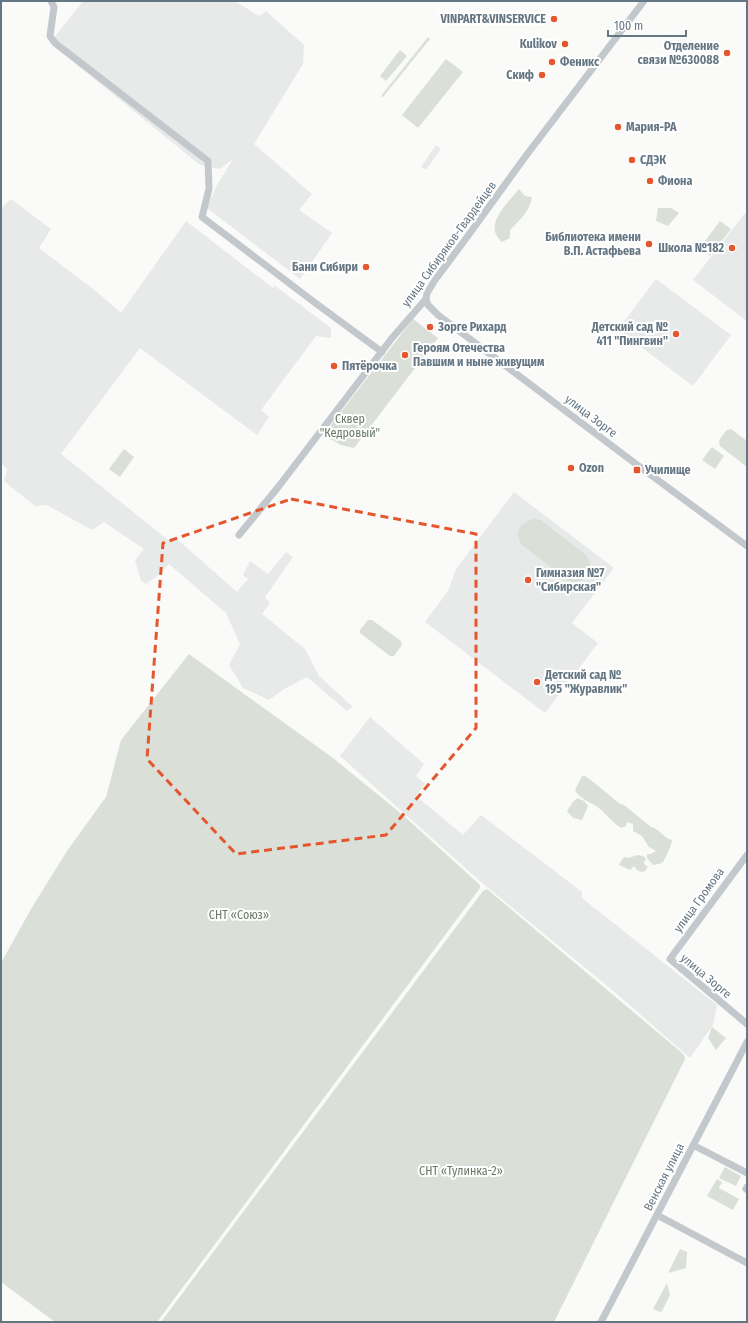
<svg xmlns="http://www.w3.org/2000/svg" width="748" height="1323" viewBox="0 0 748 1323" font-family="'Fira Sans Condensed',sans-serif">
  <style>
    .built { fill: #e8e9e9 }
    .green { fill: #dadfd7 }
    .lines { fill: none; stroke-linecap: round; stroke-linejoin: round }
    .minor { stroke: #c3c8cc; stroke-width: 7 }
    .marked { fill: none; stroke: #e4572e; stroke-width: 3; stroke-dasharray: 8 5; stroke-linejoin: round }
    .poi-dot { fill: #e4572e; stroke: #fff; stroke-width: 1.5 }
    .labels { text-anchor: middle; dominant-baseline: central; stroke-width: 4; stroke-linejoin: round; paint-order: stroke }
    .poi-label { font-size: 12px; font-weight: bold; fill: #657683; stroke: #fff; text-anchor: start }
    .street-label { font-size: 12px; fill: #657683; stroke: #fff }
    .park-label { font-size: 12px; fill: #687a64; stroke: #fff }
  </style>
  <rect width="100%" height="100%" fill="#fafaf8"/>
  <path class="built" d="M83,1H235L259,16L266,11L304,45L303,64L254,144L312,194L299,210L332,233L300,279L207,208L217,185L233,159L220,169L200,165L50,43Z
    M436,145L441,149L426,170L421,167Z
    M11,199L51,229L39,248L97,292L121,313L186,221L273,288L274,285L331,328V338L316,336L261,410L269,417L257,435L140,348L61,454L168,540H178L237,592L248,579L243,575L250,561L268,574L286,552L293,557L265,597L270,603L262,614L305,649L319,676L353,707L347,711L307,677L284,689L269,700L243,688L229,665L240,644L226,613L169,564L160,574L146,584L141,581L135,560L144,549L104,522L92,530L47,505L35,506L4,481L7,469L1,463V209Z
    M745,213L747,215V321L693,280Z
    M656,279L731,335L693,386L621,332L620,327Z
    M514,492L614,568L572,623L598,643L545,713L425,622L448,591L456,569Z
    M370,717L424,764L416,776L425,784L416,796L463,835L481,815L582,892V898L717,1005L713,1025L690,1058L617,994L481,882L340,756Z"/>
  <path class="green" d="M428,37L430,39L383,97L381,96Z
    M400,50L407,56L386,81L380,76Z
    M446,59L463,72L418,128L402,115Z
    M519,189L525,196L532,197C530,211 520,220 510,230V238L502,242C482,225 508,203 519,189Z
    M658,208H671L679,213L668,226L656,221Z
    M720,221L731,229L710,256L700,248Z
    M413,319L438,338L354,448L341,445L323,435Z
    M731,429L747,441V467L720,446C717,440 723,435 727,430Z
    M712,447L724,456L715,469L702,460Z
    M124,449L134,457L120,477L109,469Z
    M534,519L541,520L587,556C596,572 584,587 567,580L521,544C514,531 520,522 534,519Z
    M368,620H372L401,641L402,645L394,656H390L360,633V630Z
    M189,654L333,758L404,816L480,885V888L157,1322H55L1,1282V963L31,909L67,851L106,797L121,740Z
    M582,776H585L592,781L620,804L624,805L651,827C660,829 663,838 672,840C672,844 665,859 663,862C660,864 657,864 653,865L647,858V854H651L656,851L649,847L642,836L633,831V824L627,822L626,826L621,828C612,822 607,815 600,809C592,802 580,800 575,790Z
    M577,798L584,801L588,806L582,820L573,818L567,811L572,803Z
    M637,855L643,856L646,859L644,862V864L648,867L645,871L641,872L637,870L634,866L630,870L619,865L622,859L625,857L629,858Z
    M487,889L681,1052L684,1055L685,1059L554,1322H161L483,891Z
    M712,1027L726,1038L716,1050L708,1038Z
    M725,1167L741,1176L736,1186L719,1178Z
    M717,1179L722,1182L719,1188L739,1199L733,1210L707,1196Z
    M680,1249L687,1252L686,1268L668,1273Z
    M667,1283L670,1295L662,1311L660,1312L653,1309Z"/>
  <g class="lines">
    <path class="minor" d="M51,1L54,7L50,36L55,43L208,161L209,189L202,217L314,302L382,352
      M426,299L428,305L438,315L632,461L747,546
      M239,535L279,486L392,338L426,299L427,293L435,280L470,233L525,157L644,1
      M747,855L670,959L747,1024
      M693,1145L747,1173
      M746,1189L747,1187
      M657,1215L747,1263
      M601,1322L747,1042"/>
  </g>
  <path class="marked" d="M291,499L476,534V728L386,835L236,854L147,759L163,543Z"/>
  <g class="poi-dot">
    <circle cx="554" cy="19" r="4"/>
    <circle cx="565" cy="44" r="4"/>
    <circle cx="727" cy="53" r="4"/>
    <circle cx="552" cy="62" r="4"/>
    <circle cx="542" cy="75" r="4"/>
    <circle cx="618" cy="127" r="4"/>
    <circle cx="632" cy="160" r="4"/>
    <circle cx="650" cy="181" r="4"/>
    <circle cx="649" cy="244" r="4"/>
    <circle cx="732" cy="248" r="4"/>
    <circle cx="366" cy="267" r="4"/>
    <circle cx="430" cy="327" r="4"/>
    <circle cx="676" cy="334" r="4"/>
    <circle cx="405" cy="355" r="4"/>
    <circle cx="334" cy="366" r="4"/>
    <circle cx="571" cy="468" r="4"/>
    <rect x="633" y="466" width="8" height="8" rx="2"/>
    <circle cx="528" cy="580" r="4"/>
    <circle cx="537" cy="682" r="4"/>
  </g>
  <g class="labels">
    <g class="poi-label">
      <text x="546" y="19" text-anchor="end">VINPART&amp;VINSERVICE</text>
      <text x="557" y="44" text-anchor="end">Kulikov</text>
      <text x="719" y="46" text-anchor="end">Отделение<tspan x="719" dy="14">связи №630088</tspan></text>
      <text x="560" y="62">Феникс</text>
      <text x="534" y="75" text-anchor="end">Скиф</text>
      <text x="626" y="127">Мария-РА</text>
      <text x="640" y="160">СДЭК</text>
      <text x="658" y="181">Фиона</text>
      <text x="641" y="237" text-anchor="end">Библиотека имени<tspan x="641" dy="14">В.П. Астафьева</tspan></text>
      <text x="724" y="248" text-anchor="end">Школа №182</text>
      <text x="358" y="267" text-anchor="end">Бани Сибири</text>
      <text x="438" y="327">Зорге Рихард</text>
      <text x="668" y="327" text-anchor="end">Детский сад №<tspan x="668" dy="14">411 "Пингвин"</tspan></text>
      <text x="413" y="348">Героям Отечества<tspan x="413" dy="14">Павшим и ныне живущим</tspan></text>
      <text x="342" y="366">Пятёрочка</text>
      <text x="579" y="468">Ozon</text>
      <text x="645" y="470">Училище</text>
      <text x="536" y="573">Гимназия №7<tspan x="536" dy="14">"Сибирская"</tspan></text>
      <text x="545" y="675">Детский сад №<tspan x="545" dy="14">195 "Журавлик"</tspan></text>
    </g>
    <g class="street-label">
      <text transform="translate(449 244) rotate(-54)">улица Сибиряков-Гвардейцев</text>
      <text transform="translate(591 416) rotate(37)">улица Зорге</text>
      <text transform="translate(699 900) rotate(-54)">улица Громова</text>
      <text transform="translate(706 976) rotate(40)">улица Зорге</text>
      <text transform="translate(664 1177) rotate(-63)">Венская улица</text>
    </g>
    <g class="park-label">
      <text x="350" y="419">Сквер<tspan x="350" dy="14">"Кедровый"</tspan></text>
      <text x="239" y="915">СНТ «Союз»</text>
      <text x="461" y="1171">СНТ «Тулинка-2»</text>
    </g>
  </g>
  <rect width="748" height="1323" fill="none" stroke="#657683" stroke-width="4"/>
  <path d="M608 30v6h78v-6" fill="none" stroke="#657683" stroke-width="2"/>
  <text x="614" y="30" font-size="12" fill="#657683" stroke="#ffffff" stroke-width="3" paint-order="stroke">100 m</text>
</svg>
